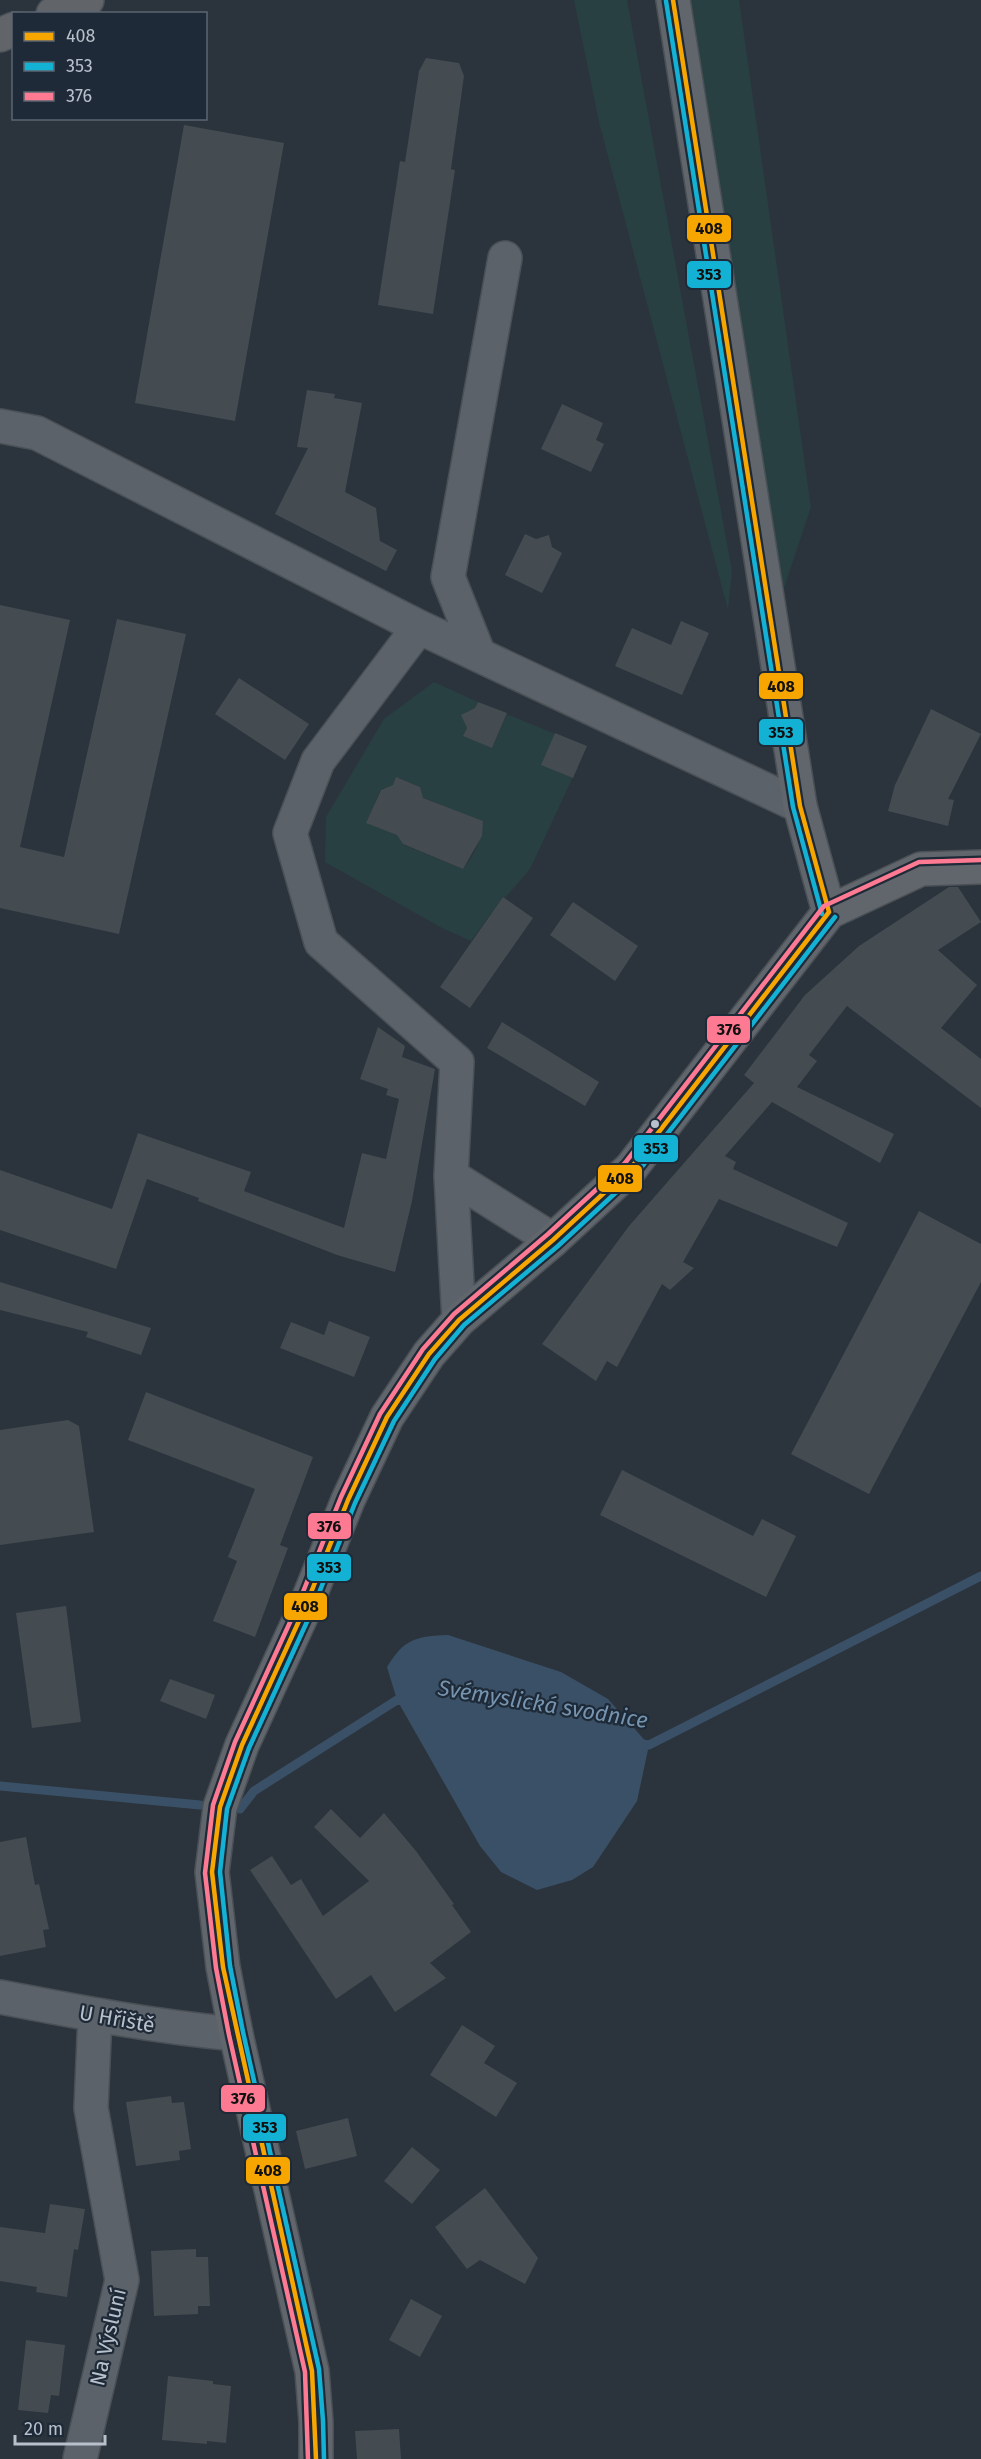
<svg xmlns="http://www.w3.org/2000/svg" width="981" height="2459" viewBox="0 0 981 2459" font-family="'Fira Sans',sans-serif">
  <style>
    .green { fill: #284042; fill-rule: evenodd }
    .water { fill: #3a5067 }
    .lines { fill: none; stroke-linecap: round; stroke-linejoin: round }
    .stream { stroke: #3a5067; stroke-width: 9 }
    .building { fill: #444b51 }
    .street-casing { stroke: #4a5056; stroke-width: 36 }
    .secondary-casing { stroke: #4a5056; stroke-width: 36 }
    .highway-casing { stroke: #485057; stroke-width: 36 }
    .street { stroke: #5c6269; stroke-width: 33 }
    .secondary { stroke: #61666d; stroke-width: 33 }
    .highway { stroke: #616569; stroke-width: 33 }
    .bus-1-casing { stroke: #1e2a37; stroke-width: 9 }
    .bus-2-casing { stroke: #1e2a37; stroke-width: 9 }
    .bus-3-casing { stroke: #1e2a37; stroke-width: 9 }
    .bus-1 { stroke: #f7a600; stroke-width: 4.5 }
    .bus-2 { stroke: #13b2d5; stroke-width: 4.5 }
    .bus-3 { stroke: #fe7a93; stroke-width: 4.5 }
    .bus-dot { fill: #b7c0cb; stroke: #1e2a37; stroke-width: 2 }
    .labels { text-anchor: middle; dominant-baseline: central; stroke-width: 4.5; stroke-linejoin: round; paint-order: stroke }
    .street-label { font-size: 21px; fill: #b7c0cb; stroke: #1e2a37 }
    .water-label { font-size: 22px; font-style: italic; fill: #7694af; stroke: #1e2a37 }
    .line-badge { stroke: #1e2a37; stroke-width: 2 }
    .pale-badge-label { font-size: 16px; text-anchor: middle; font-weight: bold; fill: #111 }
  </style>
  <rect width="100%" height="100%" fill="#2b343c"/>
  <path class="green" d="M574,0H627L732,571L728,610L599,122Z
    M691,0H739L811,507L782,594Z
    M434,682L478,702L473,713L469,711L463,717L469,724L464,735L492,748L507,714L555,734L542,765L573,777L530,869L505,898L503,897L471,941L442,928L325,862L326,817L384,719ZM398,778L420,787L418,798H423L481,821C482,841 475,854 463,869L404,845L399,835L368,819L380,791L384,788L391,791Z"/>
  <path class="water" d="M448,1635L561,1672L608,1699L649,1745L637,1801L593,1867L572,1880L537,1890L501,1872L480,1846L397,1700L387,1667C404,1639 416,1636 448,1635Z"/>
  <g class="lines">
    <path class="stream" d="M637,1743L649,1745L981,1576
      M0,1786L200,1805
      M240,1809L254,1791L397,1700L408,1702"/>
  </g>
  <path class="building" d="M426,58L459,63L464,76L451,169L455,170L433,314L378,305L400,161L405,162L419,71Z
    M184,125L284,143L235,421L135,403Z
    M307,390L335,394L334,398L362,403L345,492L376,508L380,541L397,550L386,571L275,514L308,448L297,447Z
    M562,404L603,423L596,440L604,444L591,472L541,449Z
    M525,534L536,539L549,535L552,547L562,553L542,593L505,575Z
    M0,605L70,620L20,847L64,857L117,619L186,634L119,934L0,908Z
    M681,621L709,633L682,695L615,666L632,628L671,645Z
    M239,678L309,724L285,760L215,714Z
    M478,702L507,713L492,748L463,736L467,728L461,715L475,708Z
    M931,709L981,734L948,799L954,800L948,826L888,811L895,785Z
    M555,733L587,746L573,778L541,765Z
    M396,777L420,787L423,798L483,821L482,836L463,869L403,844L397,835L366,823L381,790L393,785Z
    M949,887H958L981,922L938,950L977,985L941,1028L981,1059V1108L847,1006L809,1055L817,1061L797,1087L894,1134L880,1163L772,1102L725,1156L736,1162L733,1169L848,1223L837,1247L719,1199L683,1262L694,1268L670,1290L662,1284L617,1367L607,1361L596,1381L542,1344L629,1226L754,1083L744,1075L805,995L859,946Z
    M503,897L533,918L470,1008L440,987Z
    M573,902L638,946L615,981L550,935Z
    M502,1022L599,1082L585,1106L487,1048Z
    M378,1027L405,1046L402,1057L435,1069L412,1201L395,1272L337,1255L198,1201L199,1198L147,1179L116,1269L0,1230V1170L112,1209L138,1133L251,1172L244,1191L344,1228L362,1153L386,1159L399,1099L386,1095L388,1089L360,1079Z
    M919,1211L981,1244V1282L869,1494L791,1454Z
    M0,1282L151,1328L141,1355L86,1337L88,1332L0,1310Z
    M329,1321L370,1337L354,1377L280,1348L291,1322L324,1335Z
    M146,1392L313,1457L280,1545L288,1548L255,1637L213,1621L237,1561L228,1557L255,1489L128,1440Z
    M68,1420L79,1426L94,1532L0,1545V1430Z
    M622,1470L753,1536L762,1519L796,1536L766,1597L600,1515Z
    M66,1606L81,1722L32,1728L16,1613Z
    M170,1679L215,1695L206,1719L160,1701Z
    M331,1809L360,1838L384,1813L416,1851L454,1904L452,1905L471,1932L430,1963L446,1978L395,2012L371,1975L336,1999L250,1870L272,1856L291,1885L301,1879L323,1916L369,1881L314,1827Z
    M26,1837L35,1885L39,1884L49,1929L43,1930L46,1947L0,1956V1842Z
    M462,2025L495,2046L484,2063L517,2083L496,2117L430,2075Z
    M171,2096L172,2103L184,2102L191,2149L179,2151L180,2160L136,2166L126,2102Z
    M348,2118L357,2156L305,2169L296,2131Z
    M412,2147L440,2170L412,2204L384,2181Z
    M485,2188L538,2258L525,2284L480,2260L467,2269L435,2227Z
    M50,2204L85,2209L78,2250L74,2249L67,2297L36,2292L37,2287L0,2281V2227L45,2233Z
    M196,2249V2257H208L210,2306H198V2314L154,2316L151,2251Z
    M411,2299L442,2316L420,2357L389,2340Z
    M26,2340L65,2345L59,2396L51,2395L48,2413L18,2410Z
    M168,2376L213,2381V2384L231,2386L226,2443L207,2441V2444L162,2440Z
    M399,2429L401,2459H357L355,2431Z"/>
  <g class="lines">
    <g class="street-casing">
      <path id="street" d="M0,426L37,433L419,627L800,806
        M419,627L318,761L290,833L321,942L457,1062L451,1176L459,1320
        M479,655L448,577L505,258
        M451,1176L553,1240
        M0,1997C78,2012 156,2027 236,2034
        M80,2459L122,2280L91,2108L95,2016"/>
    </g>
    <g class="secondary-casing">
      <path id="secondary" d="M673,0L800,806L829,912
        M316,2459V2422L312,2371L236,2034L223,1967L212,1872L220,1807L242,1745L304,1610L348,1500L387,1417L429,1354L459,1320L553,1240L631,1168L829,912L921,869L981,867"/>
    </g>
    <g class="highway-casing">
      <path id="highway" d="M53,14L87,0
        M0,35L14,29"/>
    </g>
    <use href="#street" class="street"/>
    <use href="#secondary" class="secondary"/>
    <use href="#highway" class="highway"/>
    <g class="bus-1-casing">
      <path id="bus-1" d="M673,0L800,806L829,912
        M316,2459L312,2371L223,1967L212,1872L220,1807L242,1745L304,1610L348,1500L387,1417L429,1354L459,1320L553,1240L631,1168L829,912"/>
    </g>
    <g class="bus-2-casing">
      <path id="bus-2" d="M666,1L793,807L822,914
        M324,2459L323,2421L319,2369L243,2032L230,1966L220,1872L227,1809L249,1748L311,1613L355,1503L394,1421L435,1359L464,1325L558,1246L637,1173L835,917"/>
    </g>
    <g class="bus-3-casing">
      <path id="bus-3" d="M308,2459L305,2372L229,2035L216,1968L205,1873L213,1805L235,1742L297,1607L341,1497L380,1414L423,1349L454,1314L548,1234L625,1163L824,906L919,862L981,860"/>
    </g>
    <use href="#bus-1" class="bus-1"/>
    <use href="#bus-2" class="bus-2"/>
    <use href="#bus-3" class="bus-3"/>
  </g>
  <circle class="bus-dot" cx="655" cy="1124" r="5"/>
  <g class="labels">
    <g class="street-label">
      <text transform="translate(117 2019) rotate(10)">U Hřiště</text>
      <text transform="translate(108 2337) rotate(-77)">Na Výsluní</text>
    </g>
    <g class="water-label">
      <text transform="translate(543 1704) rotate(9)">Svémyslická svodnice</text>
    </g>
  </g>
  <g class="line-badge">
    <rect x="686" y="214" width="46" height="29" rx="6" fill="#f7a600"/>
    <rect x="686" y="260" width="46" height="29" rx="6" fill="#13b2d5"/>
    <rect x="758" y="672" width="46" height="28" rx="6" fill="#f7a600"/>
    <rect x="758" y="718" width="46" height="28" rx="6" fill="#13b2d5"/>
    <rect x="706" y="1015" width="45" height="29" rx="6" fill="#fe7a93"/>
    <rect x="633" y="1134" width="46" height="29" rx="6" fill="#13b2d5"/>
    <rect x="597" y="1164" width="46" height="29" rx="6" fill="#f7a600"/>
    <rect x="307" y="1512" width="45" height="28" rx="6" fill="#fe7a93"/>
    <rect x="306" y="1553" width="46" height="29" rx="6" fill="#13b2d5"/>
    <rect x="283" y="1592" width="45" height="29" rx="6" fill="#f7a600"/>
    <rect x="220" y="2084" width="46" height="29" rx="6" fill="#fe7a93"/>
    <rect x="242" y="2113" width="45" height="29" rx="6" fill="#13b2d5"/>
    <rect x="245" y="2156" width="46" height="29" rx="6" fill="#f7a600"/>
  </g>
  <g class="pale-badge-label">
    <text x="709" y="234">408</text>
    <text x="709" y="280">353</text>
    <text x="781" y="692">408</text>
    <text x="781" y="738">353</text>
    <text x="729" y="1035">376</text>
    <text x="656" y="1154">353</text>
    <text x="620" y="1184">408</text>
    <text x="329" y="1532">376</text>
    <text x="329" y="1573">353</text>
    <text x="305" y="1612">408</text>
    <text x="243" y="2104">376</text>
    <text x="265" y="2133">353</text>
    <text x="268" y="2176">408</text>
  </g>
  <rect x="12" y="12" width="195" height="108" fill="#1e2a37" stroke="#5b6672" stroke-width="1.5"/>
  <rect x="24" y="32" width="30" height="9" fill="#f7a600" stroke="#5b6672" stroke-width="1.5"/>
  <text x="66" y="42" font-size="18" fill="#b7c0cb">408</text>
  <rect x="24" y="62" width="30" height="9" fill="#13b2d5" stroke="#5b6672" stroke-width="1.5"/>
  <text x="66" y="72" font-size="18" fill="#b7c0cb">353</text>
  <rect x="24" y="92" width="30" height="9" fill="#fe7a93" stroke="#5b6672" stroke-width="1.5"/>
  <text x="66" y="102" font-size="18" fill="#b7c0cb">376</text>
  <path d="M15 2435v9h90v-9" fill="none" stroke="#b7c0cb" stroke-width="3"/>
  <text x="24" y="2435" font-size="18" fill="#b7c0cb" stroke="#1e2a37" stroke-width="4.5" paint-order="stroke">20 m</text>
</svg>
